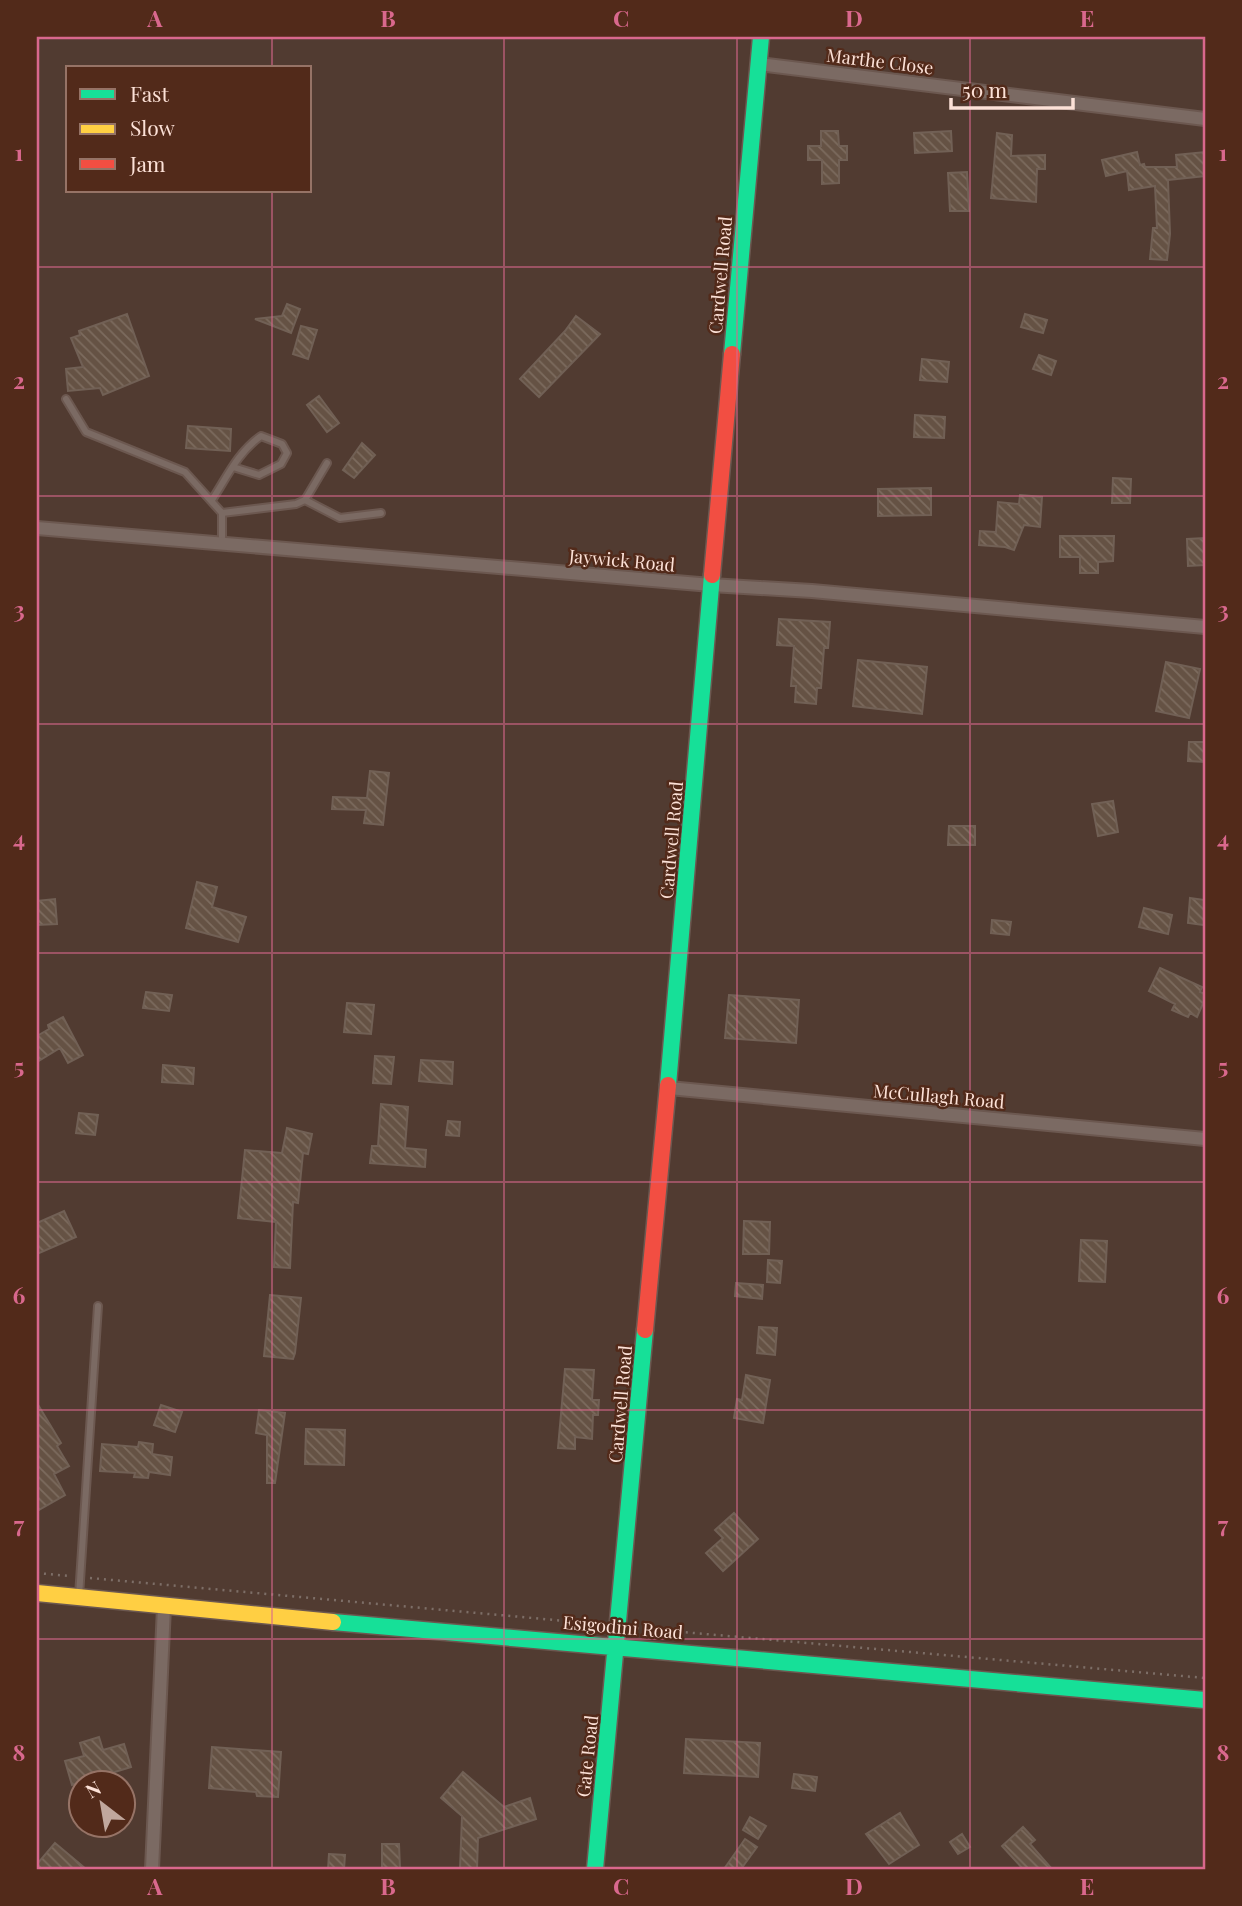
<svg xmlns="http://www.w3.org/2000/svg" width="1242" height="1906" viewBox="0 0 1242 1906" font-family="'Playfair Display',serif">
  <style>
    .building { fill: url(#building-back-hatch); stroke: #716055; stroke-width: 2 }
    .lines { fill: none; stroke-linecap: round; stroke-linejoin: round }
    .lane-casing { stroke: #6c5850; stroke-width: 10 }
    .street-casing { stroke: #6c5850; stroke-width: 16 }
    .fast-casing { stroke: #6c5850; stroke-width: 19 }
    .slow-casing { stroke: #6c5850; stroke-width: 19 }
    .jam-casing { stroke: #6c5850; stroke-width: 19 }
    .path { stroke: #7d6e67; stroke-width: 2.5; stroke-dasharray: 2 5; stroke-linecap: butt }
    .lane { stroke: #7b6a63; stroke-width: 6 }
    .street { stroke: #7b6a63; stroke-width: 12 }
    .fast { stroke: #16e098; stroke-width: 16 }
    .slow { stroke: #ffcf43; stroke-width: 16 }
    .jam { stroke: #f24e42; stroke-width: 16 }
    .grid { fill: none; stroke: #d9688d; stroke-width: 2; stroke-opacity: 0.55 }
    .labels { text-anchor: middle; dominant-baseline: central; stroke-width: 5; stroke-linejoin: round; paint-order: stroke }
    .street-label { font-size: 18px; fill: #fce1d7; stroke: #522a1a }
    .neatline { fill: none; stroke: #d9688d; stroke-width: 2.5 }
    .grid-label { font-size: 23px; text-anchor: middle; font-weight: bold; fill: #d9688d }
  </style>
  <defs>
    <pattern id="building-back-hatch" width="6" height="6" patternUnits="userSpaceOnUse" patternTransform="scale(1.75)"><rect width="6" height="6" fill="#655244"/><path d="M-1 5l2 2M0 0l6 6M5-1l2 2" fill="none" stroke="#7c6b5e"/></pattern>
  </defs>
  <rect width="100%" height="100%" fill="#513b31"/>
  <path class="building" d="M821,131H838L839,146H847V160H839V183L822,184V160H808V146H821Z
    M951,131L952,151L915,153L914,133Z
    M997,133L1012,135L1011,156L1045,155V169H1037L1036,202L991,198Z
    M1137,152L1140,165L1144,164L1145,167H1177L1176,155L1205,152V176L1168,180L1170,234L1167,260L1150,259L1153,228H1157L1155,186L1129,190L1127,171L1106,176L1102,160Z
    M967,172L969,211H950L948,173Z
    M287,304L300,309L291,333L255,319L282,316Z
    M127,314L149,376L103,395L100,388L68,391L66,369L83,367L71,338L80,335L79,331Z
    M1025,314L1047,320L1043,333L1021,327Z
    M576,316L600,334L539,397L520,379L565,331Z
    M301,326L317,330L308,359L293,354Z
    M1039,355L1056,361L1051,375L1033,369Z
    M922,359L949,362L947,382L920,380Z
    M319,396L339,423L327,432L307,405Z
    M915,415L945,417L944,438L914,437Z
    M188,426L231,429L230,451L186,448Z
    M362,443L375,455L354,478L343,470Z
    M1113,478L1131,479L1130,503H1112Z
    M931,488V515L878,516V489Z
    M1020,495L1042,497L1040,527L1024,525L1014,550L1005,547L979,545L980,531L996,532L998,502L1019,504Z
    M1060,536H1114L1113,561L1098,562V573H1080V557H1060Z
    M1205,538V565L1188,566L1187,539Z
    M779,619L830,622L828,648H824L821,688H817L816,704L795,702L796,686H791L794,646L777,645Z
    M858,660L927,667L922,714L853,706Z
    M1166,662L1200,669L1189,718L1156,711Z
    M1189,742H1205V762L1188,761Z
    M370,771L389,773L383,825L364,823L366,810L332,809L333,797L367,798Z
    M1113,801L1118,832L1098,836L1092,804Z
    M949,826H975V845H948Z
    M197,882L217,887L212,907L246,917L238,942L186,928Z
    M1190,898L1205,900L1204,925L1188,923Z
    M55,899L57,924L37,925V901Z
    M1144,908L1172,915L1168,934L1139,927Z
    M992,920L1011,922L1009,935L991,933Z
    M1160,968L1202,987L1200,992L1205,994V999L1197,1017L1190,1013L1188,1017L1172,1010L1175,1004L1149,991Z
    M146,992L172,995L169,1011L143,1008Z
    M729,995L799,1000L796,1043L725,1038Z
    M347,1003L374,1005L371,1034L344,1032Z
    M63,1017L83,1055L68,1063L60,1048L37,1062V1036L49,1029L48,1025Z
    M375,1056L394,1057L391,1084L373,1083Z
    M421,1060L453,1062L452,1084L419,1081Z
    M163,1065L194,1068L193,1084L162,1082Z
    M381,1104L408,1107L405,1148L426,1150L425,1167L370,1163L372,1146H378Z
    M79,1113L98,1115L95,1135L76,1133Z
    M448,1121L460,1122L459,1136L446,1135Z
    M287,1128L312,1134L308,1154L303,1153L298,1203L293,1202L290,1268L274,1267L276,1222L238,1218L245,1150L282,1153Z
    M64,1211L76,1237L37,1254V1223Z
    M744,1221L770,1222L769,1254H743Z
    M1081,1240L1107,1241L1105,1282L1079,1281Z
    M768,1260L782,1261L780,1283L767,1282Z
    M736,1283L763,1285L762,1299L735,1296Z
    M270,1295L301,1298L295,1353L293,1359L264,1356Z
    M759,1327L777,1328L775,1355L757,1353Z
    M565,1369L594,1370L592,1400H599L598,1415H593L592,1439L575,1437V1449L558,1448Z
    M746,1375L770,1380L763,1423L734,1418L737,1399L742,1400Z
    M37,1403L61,1443L57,1446L69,1466L54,1474L65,1495L37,1511Z
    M161,1405L182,1412L175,1432L154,1425Z
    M259,1410L285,1413L275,1483H267V1435L256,1433Z
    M306,1429L345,1430L344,1465L305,1464Z
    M139,1442L153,1444L152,1454L172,1457L170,1475L149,1472L148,1478L134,1477L135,1473L100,1471L102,1444L138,1447Z
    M734,1513L758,1539L723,1571L706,1553L723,1538L715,1530Z
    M99,1737L103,1750L124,1744L131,1767L72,1785L65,1761L84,1756L80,1743Z
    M686,1739L760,1743L758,1777L684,1773Z
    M212,1747L281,1752L278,1797L257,1796L256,1792L209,1788Z
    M463,1772L504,1807L530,1798L536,1819L478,1838L477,1869H460L462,1816L441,1798Z
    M794,1774L817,1777L815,1791L792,1788Z
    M900,1813L919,1845L889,1864L866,1834Z
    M750,1817L766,1826L758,1839L743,1830Z
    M1023,1827L1035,1840L1030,1844L1052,1869H1023L1002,1846Z
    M962,1834L970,1847L958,1854L950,1842Z
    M745,1839L757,1847L741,1869H724Z
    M55,1843L86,1869H37V1864Z
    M382,1844H399L400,1869H382Z
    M329,1854L345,1855L344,1869H328Z"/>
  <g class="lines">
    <g class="lane-casing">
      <path id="lane" d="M66,399L86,432L185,472L222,513V544
        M212,500C227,477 238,452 261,436L282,444L287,453L281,464L259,475L233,467
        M305,500L340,518L381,513
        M222,513L296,504L305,500L327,463
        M79,1596L98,1306"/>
    </g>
    <g class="street-casing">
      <path id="street" d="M759,64L1205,119
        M37,528L711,585L812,591L1205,627
        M669,1088L1205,1139
        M152,1869L164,1607"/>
    </g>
    <g class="fast-casing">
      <path id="fast" d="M732,354L761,37
        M668,1085L712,575
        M333,1622L1205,1700
        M595,1869L645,1330"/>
    </g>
    <g class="slow-casing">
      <path id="slow" d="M37,1593L333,1622"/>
    </g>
    <g class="jam-casing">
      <path id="jam" d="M712,575L732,354
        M645,1330L668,1085"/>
    </g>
    <path class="path" d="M37,1573L69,1576
      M90,1578L599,1624
      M637,1628L1205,1678"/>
    <use href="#lane" class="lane"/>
    <use href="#street" class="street"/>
    <use href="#fast" class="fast"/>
    <use href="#slow" class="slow"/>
    <use href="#jam" class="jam"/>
  </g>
  <path class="grid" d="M272,37V68M504,37V1869M737,37V1869M970,37V1869M272,191V1869M37,267H1205M37,496H1205M37,724H1205M37,953H1205M37,1182H1205M37,1410H1205M37,1639H1205"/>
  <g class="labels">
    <g class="street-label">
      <text transform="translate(880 61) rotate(7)">Marthe Close</text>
      <text transform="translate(720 275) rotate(-85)">Cardwell Road</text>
      <text transform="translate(622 560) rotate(5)">Jaywick Road</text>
      <text transform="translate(671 840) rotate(-85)">Cardwell Road</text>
      <text transform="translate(939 1096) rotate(5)">McCullagh Road</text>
      <text transform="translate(620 1404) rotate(-85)">Cardwell Road</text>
      <text transform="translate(623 1627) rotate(5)">Esigodini Road</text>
      <text transform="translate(587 1756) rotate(-84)">Gate Road</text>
    </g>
  </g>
  <rect width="1242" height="1906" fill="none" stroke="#522a1a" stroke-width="77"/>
  <rect x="66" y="66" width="245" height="126" fill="#522a1a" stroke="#967366" stroke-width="2"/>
  <rect x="80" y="89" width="35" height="10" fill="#16e098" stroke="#967366" stroke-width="2"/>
  <text x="130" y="102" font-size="21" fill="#fce1d7">Fast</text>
  <rect x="80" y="124" width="35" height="10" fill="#ffcf43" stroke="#967366" stroke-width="2"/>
  <text x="130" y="136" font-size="21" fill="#fce1d7">Slow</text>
  <rect x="80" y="159" width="35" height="10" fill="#f24e42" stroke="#967366" stroke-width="2"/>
  <text x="130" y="172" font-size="21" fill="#fce1d7">Jam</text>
  <g transform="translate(102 1804) rotate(329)"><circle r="33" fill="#522a1a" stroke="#967366" stroke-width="2"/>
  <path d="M0-5L12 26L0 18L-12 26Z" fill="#c0a79d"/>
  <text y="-10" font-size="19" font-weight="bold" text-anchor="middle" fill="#fce1d7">N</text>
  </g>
  <path d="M951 98v10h122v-10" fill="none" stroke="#fce1d7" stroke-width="3.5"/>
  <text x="962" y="98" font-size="21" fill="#fce1d7" stroke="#522a1a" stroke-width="5" paint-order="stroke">50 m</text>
  <rect x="38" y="38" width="1166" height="1830" class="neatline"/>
  <g class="grid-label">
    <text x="155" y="27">A</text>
    <text x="388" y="27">B</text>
    <text x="621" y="27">C</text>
    <text x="854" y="27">D</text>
    <text x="1087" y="27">E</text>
    <text x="19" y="161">1</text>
    <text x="1223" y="161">1</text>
    <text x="19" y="389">2</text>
    <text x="1223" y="389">2</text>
    <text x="19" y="618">3</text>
    <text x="1223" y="618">3</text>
    <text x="19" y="847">4</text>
    <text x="1223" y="847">4</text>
    <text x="19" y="1075">5</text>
    <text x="1223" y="1075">5</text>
    <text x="19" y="1304">6</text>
    <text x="1223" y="1304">6</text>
    <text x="19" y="1533">7</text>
    <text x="1223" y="1533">7</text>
    <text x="19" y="1761">8</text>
    <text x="1223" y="1761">8</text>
    <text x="155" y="1895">A</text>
    <text x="388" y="1895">B</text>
    <text x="621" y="1895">C</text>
    <text x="854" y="1895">D</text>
    <text x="1087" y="1895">E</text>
  </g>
</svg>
